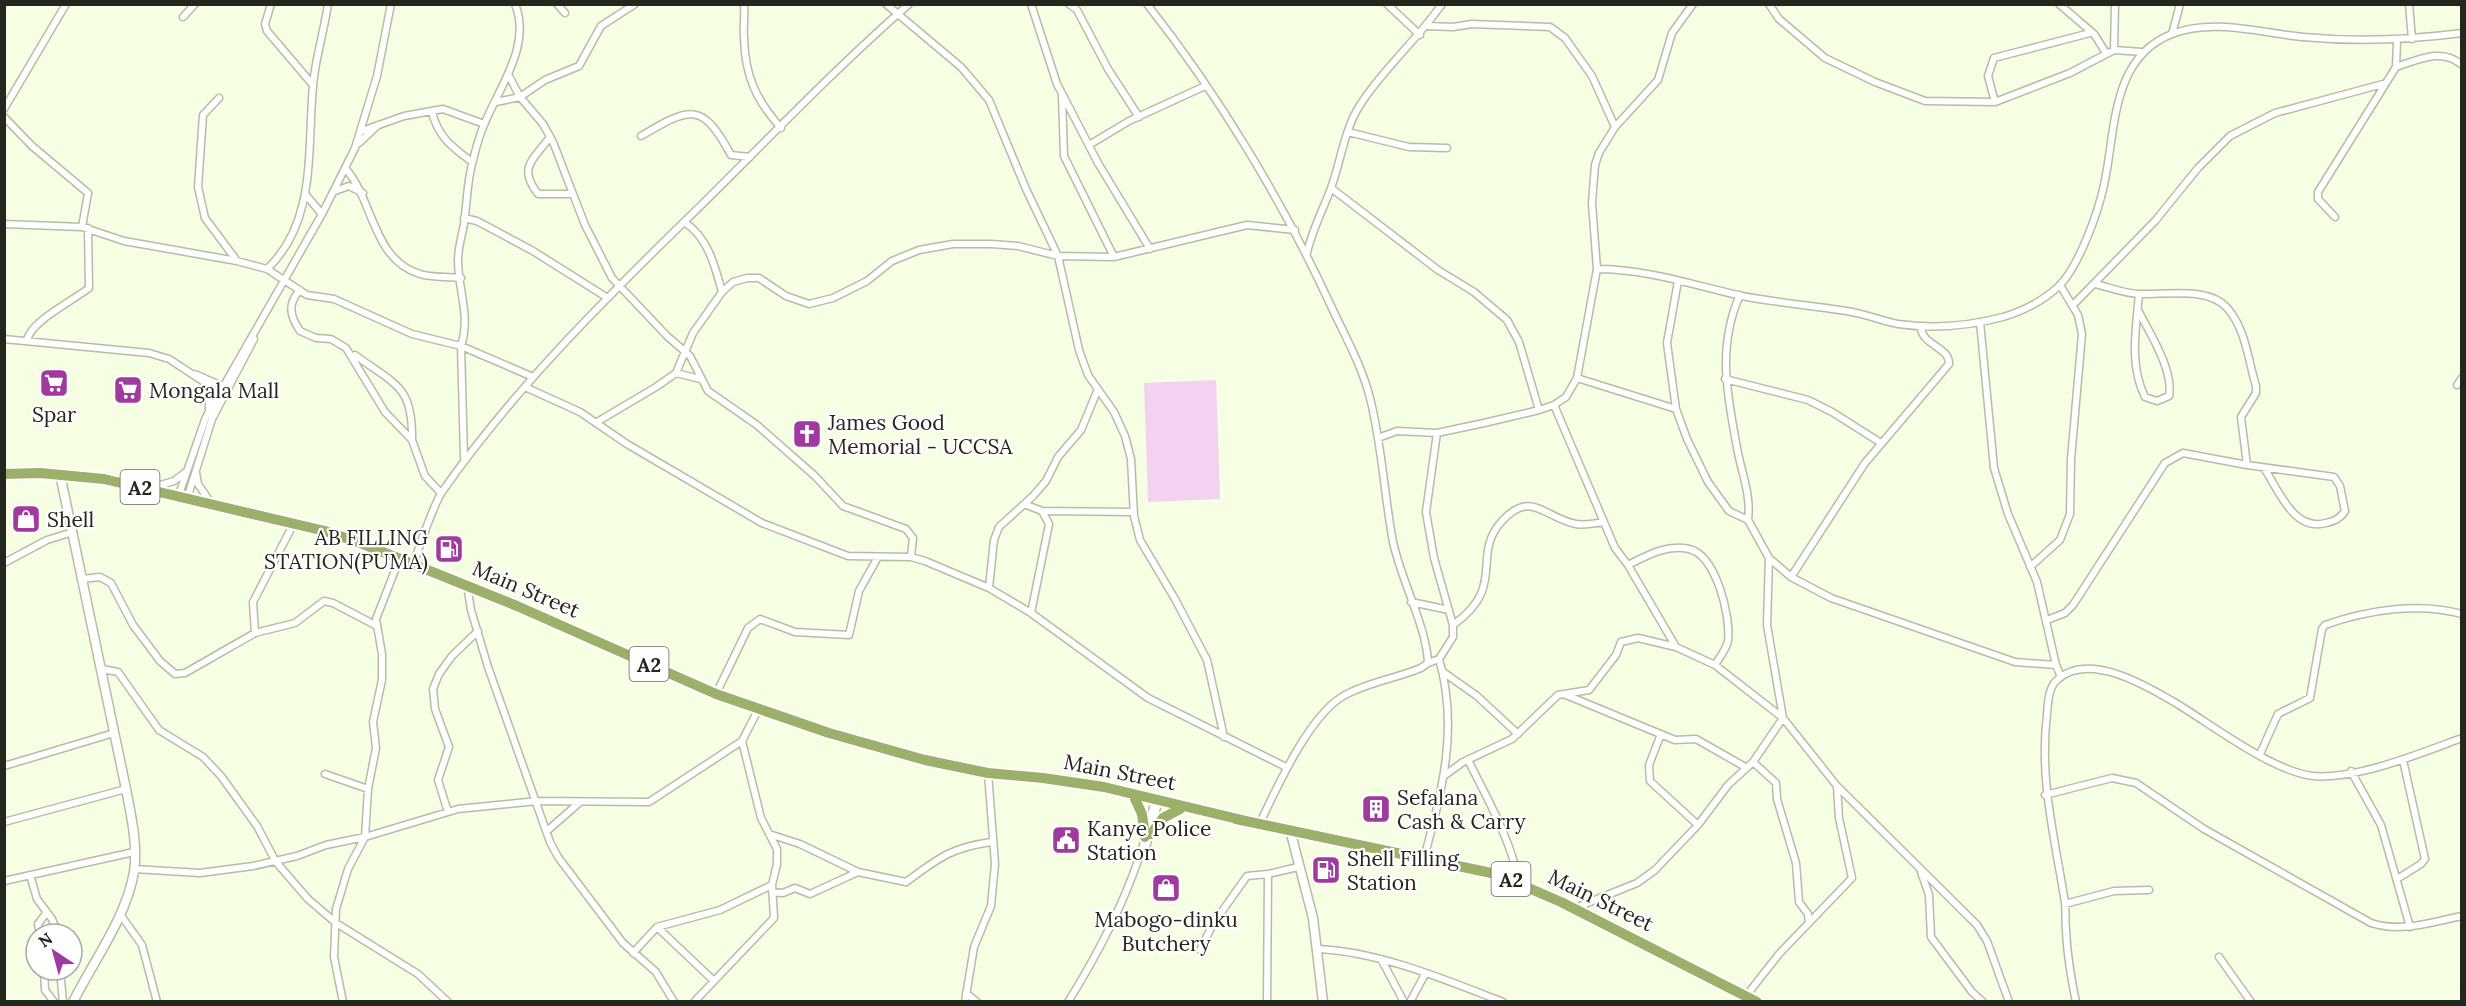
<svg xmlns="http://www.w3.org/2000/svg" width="2466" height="1006" viewBox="0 0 2466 1006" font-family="Lora,serif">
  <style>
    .green { fill: #f3d2f1 }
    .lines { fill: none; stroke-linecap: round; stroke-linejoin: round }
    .street-casing { stroke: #b5bda4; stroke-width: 9 }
    .secondary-casing { stroke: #b5bda4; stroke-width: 11 }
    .highway-casing { stroke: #fff; stroke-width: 14 }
    .street { stroke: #fff; stroke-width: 6 }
    .secondary { stroke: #fff; stroke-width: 8 }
    .highway { stroke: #9cb069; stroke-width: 10 }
    .labels { text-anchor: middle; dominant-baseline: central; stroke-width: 4.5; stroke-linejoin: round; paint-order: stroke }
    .shield { fill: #fff; stroke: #666861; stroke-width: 1.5 }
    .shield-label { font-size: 20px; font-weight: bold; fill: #24271d }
    .poi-label { font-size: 21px; fill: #24271d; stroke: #fff; text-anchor: start }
    .street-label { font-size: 21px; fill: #24271d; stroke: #fff }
  </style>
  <rect width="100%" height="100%" fill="#f6fee3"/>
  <path class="green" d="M1216,380L1220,499L1148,502L1144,383Z"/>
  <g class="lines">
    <g class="street-casing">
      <path id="street" d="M271,4L265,24L267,31L313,85
        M557,4L565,13
        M744,4C745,16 743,27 744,38C745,76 756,100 781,128
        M886,4L961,67L989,100L1026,189L1058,256L1079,350L1088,375L1114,412L1125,436L1131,459L1134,516L1140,540L1175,599L1207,660L1224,737
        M1031,4L1057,84L1098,163L1150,249
        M1069,4L1077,10L1108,69L1139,117
        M1147,4C1218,94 1283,202 1331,306C1345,336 1362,366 1370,398C1382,445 1384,494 1393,542C1401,580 1427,628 1428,663L1421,668C1397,678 1370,682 1347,694C1311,711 1277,787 1260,823
        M1387,4L1420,35
        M1769,4L1779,19L1825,58L1875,82L1925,101L1995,102L2070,73L2114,50L2142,52
        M2059,4L2094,34L2106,53
        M2409,4L2412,39
        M183,17L195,4
        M1427,26L1453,27L1472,24L1550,27L1565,38L1592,76L1615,127
        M2172,34L2180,4
        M2114,50L2115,4
        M2396,67C2418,60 2442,47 2462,65
        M509,76L520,97L543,124L553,142L585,225L612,278L667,336L690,356L708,391L757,425L815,476L843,506L906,529L913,538L911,557
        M1062,96L1064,156L1114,257
        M219,98L203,115L198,187L205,218L237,261
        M496,102L520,97L545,80L579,66L601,26L635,4
        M1995,102L1988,76L1994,58L2090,33
        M4,109L66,4
        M432,112C438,137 452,147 472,162
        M4,117L32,146L88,193L82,227
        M362,131L404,116L443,109L484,124
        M1348,132L1409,147L1447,148
        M641,136C690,107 702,101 731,155L750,157
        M550,137C534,159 517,167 538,194H573
        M359,143L378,125
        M1089,145L1129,121L1205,86
        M346,169C374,202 373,260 420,274C432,278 448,276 461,278
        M1331,188L1438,270L1474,292L1507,320L1519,342L1539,410
        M335,191L349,186L363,193
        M305,194L322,214
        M2335,217L2318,199V192L2396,67L2397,41
        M464,218L477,221L533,251L606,297
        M684,222C708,237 715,266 722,292
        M4,224L82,227L124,241L237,261L267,269L307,295L334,299L412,334L461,346L533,377
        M1307,253C1312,230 1323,210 1331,188C1341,161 1344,130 1360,105C1383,69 1417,40 1442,4
        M267,269C317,222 307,150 313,86C315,59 324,32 328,4
        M1597,269L1592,203L1595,165L1599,153L1615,127L1658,80L1672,33L1693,4
        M1678,281L1667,343L1676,409L1687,439L1708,482L1729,511L1748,520L1769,558L1791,577L1831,598L2015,662L2056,665
        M2095,284C2109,287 2125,294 2140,294C2164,295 2210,286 2228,309C2246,330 2248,360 2256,386V393L2241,417L2247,465
        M300,290C287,304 290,316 300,331L316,338L331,339L346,348L385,412L412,440L425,476L441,493
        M1740,295C1716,348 1728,399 1738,453C1743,477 1751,496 1748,520
        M2073,305L2155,221L2198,168L2230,136L2275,113L2383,84
        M2138,310C2149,332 2174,370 2169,396L2157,401L2145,397C2129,365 2136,328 2139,294
        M1980,322L1994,468L2008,514L2037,582L2056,665L2061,677
        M4,339L149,353L169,359L224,395
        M27,341C29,322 74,300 89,288L88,228
        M353,356L355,355C395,385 413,385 412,440
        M676,373L700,379
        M195,374L224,387
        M1577,378L1676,409
        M1725,379L1808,400L1832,412L1881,443
        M204,384L209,396V409
        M2457,385L2462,378
        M525,387L580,412L627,444L762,523L848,556L911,557L925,561L989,588L1031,613L1148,698L1286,767
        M1554,405L1615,548L1628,565L1676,647
        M597,422L656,387L676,373L693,333L722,292L733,282L747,278H759L786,296L809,304L833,298L867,281L892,261L919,250L953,244H991L1018,246L1058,256L1114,257L1247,225L1295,230
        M1378,438L1397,431L1437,433L1484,423L1539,410L1554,405L1566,397L1577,378L1597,269C1647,269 1693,285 1742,296C1778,303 1816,306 1852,312C1868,315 1883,321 1898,324C1933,329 1969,326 2003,317C2023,311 2044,300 2059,286C2079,266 2098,213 2104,185C2116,132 2110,58 2172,34C2213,18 2261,33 2303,37C2356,42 2408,40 2462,33
        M464,458L461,346C471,315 458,291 458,260C458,248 462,235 464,224C467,202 467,181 473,160C476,148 479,136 484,125C499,87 532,46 515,4
        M196,473L198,484L211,503
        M150,488L174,481L186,472
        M178,497L206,417L322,214L355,148L377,76L391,4
        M187,499L212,419L254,339
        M1024,504L1042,511L1049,524L1031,613
        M1042,511L1134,512
        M4,563L47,540L73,532
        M413,564C420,546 433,505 442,492C511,393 597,307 684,222C758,150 830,73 909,4
        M1628,565C1648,555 1667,544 1689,549C1716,555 1731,616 1728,641C1726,650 1719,658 1715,665
        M2030,567L2060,540L2070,514L2071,459L2082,334L2078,315L2060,285
        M1791,577L1865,463L1949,364C1950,347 1921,345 1921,327
        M82,579L100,577L111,583L133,625L160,661L175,674L185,673L255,633L295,623L324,601L333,603L377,626
        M467,585L471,610L488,667L550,842L558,857L623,943L656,972L674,1002
        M989,588L994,540L999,527L1033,496L1046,481L1058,457L1081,430L1098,389
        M1411,602L1449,610
        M2047,620L2065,613L2073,605L2165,463L2183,453L2247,465L2334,477L2340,486L2345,511C2340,519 2334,521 2326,523C2293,532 2279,490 2264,468
        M1453,625C1508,586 1470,556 1502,521C1532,489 1544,518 1576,524C1585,526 1595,523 1604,522
        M255,633L253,602L294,523
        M1428,663L1439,659L1453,637V625L1434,558L1426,512L1437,433
        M102,669L118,672L159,730L203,757L221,776L257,826L276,862L308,899L336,923L418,974L448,1002
        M1443,672L1477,696L1518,734
        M716,694L748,628L760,619L795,632L849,635L859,591L878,557
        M1566,695L1675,740L1696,739L1747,768
        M1661,734L1649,765L1650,781L1698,825
        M2260,754L2278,714L2310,698L2322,629L2325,625C2367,610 2419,602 2462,614
        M1468,760C1488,800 1510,838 1519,882
        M1753,762L1776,783L1777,799L1796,863L1799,902L1808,914L1809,923
        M4,766L114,733
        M2351,771L2381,825L2410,927
        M325,774L368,789
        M1445,775L1463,762L1512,739L1558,695L1589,690L1616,655L1621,642L1638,638L1676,647L1715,665L1783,718L1837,786L1977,925L1987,941L2009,1002
        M2045,795L2112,778L2136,783L2204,829L2371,923C2402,933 2431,922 2462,916
        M448,812L438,780L449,747L435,709L433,689L439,674L452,656L478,631
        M4,822L126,789
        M547,831L580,802
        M769,834L800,844L858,872L906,882C939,858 950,848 991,842
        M1145,851L1159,800
        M1424,858C1442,791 1459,728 1439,659
        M134,869L200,873L253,866L297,856L326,845L365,837L458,809L537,801L649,802L742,741L758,710
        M1920,869L1929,895L1931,937L1972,992L1983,1002
        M30,875L37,899L52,919L58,934
        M2397,879L2421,864L2425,859L2403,760
        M4,881L134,852
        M772,892L783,893L795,888L810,894L858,872
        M2065,904L2114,891L2149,890
        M1575,908L1637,883L1655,870L1698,825L1728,785L1753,762L1783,718L1767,625L1769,558
        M120,914L142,945L157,1002
        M657,927L714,981
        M40,934L38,924L47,912
        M1319,949C1380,952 1446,980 1503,1002
        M1200,950L1213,924L1247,876L1268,874
        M633,953L657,927L720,910L772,885
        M2219,957L2251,1002
        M1381,959L1404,1002
        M44,970L45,990L54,1002
        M60,970L63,1002
        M966,993L977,1002
        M1746,996L1779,954L1852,878L1839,818L1837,786
        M343,1002L334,957L336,909L348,869L365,837L368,789L376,748L373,722L382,680V654L376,619L399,560
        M694,1002L774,918L772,885L777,864V849L761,818L742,741
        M965,1002L974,947L991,906L995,864L988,773
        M1068,1002C1107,939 1141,871 1155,798
        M1267,1002L1268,874L1298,867
        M1410,1002L1425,974
        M2076,1002C2071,978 2067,954 2066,930C2065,921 2066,911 2065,903C2055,838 2039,781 2047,714C2048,704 2048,688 2057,680C2088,651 2145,685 2174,702C2211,724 2271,771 2313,776C2356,780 2421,753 2462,738"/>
    </g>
    <g class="secondary-casing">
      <path id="secondary" d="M60,474L126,789C131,815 138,845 134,872C126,918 94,960 73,1002
        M1290,830L1313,918L1323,1002"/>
    </g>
    <g class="highway-casing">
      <path id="highway" d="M4,474L40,473L104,479L325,531L358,542L517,606L716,694L829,733L925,760L988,773L1043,778L1104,787L1242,820
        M1135,799L1142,814L1145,837
        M1236,819L1496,874L1561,902L1757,1002
        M1151,834L1163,818L1180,809"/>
    </g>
    <use href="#street" class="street"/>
    <use href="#secondary" class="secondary"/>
    <use href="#highway" class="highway"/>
  </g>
  <defs>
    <g id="supermarket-square" transform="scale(1.5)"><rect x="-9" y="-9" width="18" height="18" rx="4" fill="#9f3a9f" stroke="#fff"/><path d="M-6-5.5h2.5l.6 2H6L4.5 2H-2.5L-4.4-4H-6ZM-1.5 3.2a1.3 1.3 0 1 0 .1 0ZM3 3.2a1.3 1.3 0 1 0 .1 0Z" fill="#fff"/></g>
    <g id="church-square" transform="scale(1.5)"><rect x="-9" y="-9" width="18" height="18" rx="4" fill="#9f3a9f" stroke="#fff"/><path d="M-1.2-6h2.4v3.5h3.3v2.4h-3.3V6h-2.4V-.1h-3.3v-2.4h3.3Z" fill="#fff"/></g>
    <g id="shop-square" transform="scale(1.5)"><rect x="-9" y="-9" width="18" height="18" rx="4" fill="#9f3a9f" stroke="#fff"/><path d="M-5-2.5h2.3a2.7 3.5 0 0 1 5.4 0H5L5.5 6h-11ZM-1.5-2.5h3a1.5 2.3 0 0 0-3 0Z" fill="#fff"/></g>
    <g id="fuel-square" transform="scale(1.5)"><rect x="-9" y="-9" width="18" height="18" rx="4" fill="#9f3a9f" stroke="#fff"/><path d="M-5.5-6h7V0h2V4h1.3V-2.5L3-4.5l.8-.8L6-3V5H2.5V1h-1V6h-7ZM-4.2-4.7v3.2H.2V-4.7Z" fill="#fff"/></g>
    <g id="building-square" transform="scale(1.5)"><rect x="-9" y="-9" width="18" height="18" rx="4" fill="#9f3a9f" stroke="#fff"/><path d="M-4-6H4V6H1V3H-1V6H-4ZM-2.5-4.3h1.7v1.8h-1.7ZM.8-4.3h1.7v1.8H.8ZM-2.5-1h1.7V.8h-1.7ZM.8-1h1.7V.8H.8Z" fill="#fff"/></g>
    <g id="civic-square" transform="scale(1.5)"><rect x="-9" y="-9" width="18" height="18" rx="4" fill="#9f3a9f" stroke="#fff"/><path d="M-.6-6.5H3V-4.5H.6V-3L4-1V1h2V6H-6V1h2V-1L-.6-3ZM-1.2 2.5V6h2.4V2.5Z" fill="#fff"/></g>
  </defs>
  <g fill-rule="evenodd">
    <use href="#supermarket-square" x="54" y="383"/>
    <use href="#supermarket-square" x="128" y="390"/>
    <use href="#church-square" x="807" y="434"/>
    <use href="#shop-square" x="26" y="519"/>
    <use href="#fuel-square" x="449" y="549"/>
    <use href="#building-square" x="1376" y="809"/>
    <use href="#civic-square" x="1066" y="840"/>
    <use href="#fuel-square" x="1326" y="870"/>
    <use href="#shop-square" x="1166" y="888"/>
  </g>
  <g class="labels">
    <g class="shield">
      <rect x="120.5" y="470" width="39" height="34" rx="4.5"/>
      <rect x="629.5" y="647" width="39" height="34" rx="4.5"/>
      <rect x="1491.5" y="862" width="39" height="34" rx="4.5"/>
    </g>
    <g class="shield-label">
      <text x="140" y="487">A2</text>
      <text x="649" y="664">A2</text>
      <text x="1511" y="879">A2</text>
    </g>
    <g class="poi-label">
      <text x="149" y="390">Mongala Mall</text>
      <text x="54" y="414" text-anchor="middle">Spar</text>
      <text x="828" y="422">James Good<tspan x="828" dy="24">Memorial - UCCSA</tspan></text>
      <text x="47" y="519">Shell</text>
      <text x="428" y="537" text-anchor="end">AB FILLING<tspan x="428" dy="24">STATION(PUMA)</tspan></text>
      <text x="1397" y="797">Sefalana<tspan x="1397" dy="24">Cash &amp; Carry</tspan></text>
      <text x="1087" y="828">Kanye Police<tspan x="1087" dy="24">Station</tspan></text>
      <text x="1347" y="858">Shell Filling<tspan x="1347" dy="24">Station</tspan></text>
      <text x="1166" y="919" text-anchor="middle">Mabogo-dinku<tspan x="1166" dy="24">Butchery</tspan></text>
    </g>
    <g class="street-label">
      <text transform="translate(526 589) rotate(23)">Main Street</text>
      <text transform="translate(1120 772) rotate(11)">Main Street</text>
      <text transform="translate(1601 900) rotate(26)">Main Street</text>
    </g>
  </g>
  <rect width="2466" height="1006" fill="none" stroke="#24271d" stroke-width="12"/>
  <g transform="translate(54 952) rotate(324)"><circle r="28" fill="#ffffff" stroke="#a7a9a5" stroke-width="1.5"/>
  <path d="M0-4.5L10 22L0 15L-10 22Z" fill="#9f3a9f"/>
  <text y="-9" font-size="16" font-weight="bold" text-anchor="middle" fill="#24271d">N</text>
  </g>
</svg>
